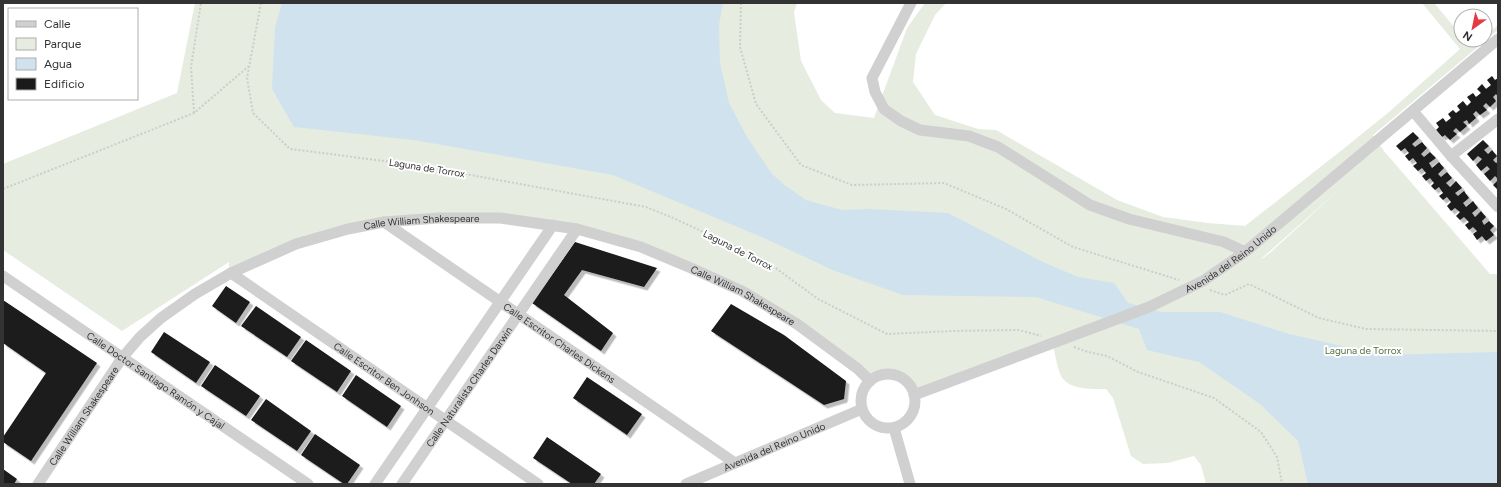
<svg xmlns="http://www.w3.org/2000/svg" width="1501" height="487" viewBox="0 0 1501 487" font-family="Figtree,sans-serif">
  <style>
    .green { fill: #e6ecdf; fill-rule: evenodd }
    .water { fill: #cfe2ee }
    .building { fill: #1a1a1a; filter: url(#shadow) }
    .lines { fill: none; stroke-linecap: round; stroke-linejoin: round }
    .path { stroke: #cdcdcd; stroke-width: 2; stroke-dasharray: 2 2; stroke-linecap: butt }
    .minor { stroke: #d0d0d0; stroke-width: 11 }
    .labels { text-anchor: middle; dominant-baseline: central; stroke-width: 4; stroke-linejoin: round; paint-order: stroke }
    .street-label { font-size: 10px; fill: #333; stroke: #fff }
    .park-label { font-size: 10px; fill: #56703f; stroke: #fff }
  </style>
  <defs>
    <filter id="shadow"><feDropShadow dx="3.5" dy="3.5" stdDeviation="0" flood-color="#0004"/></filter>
  </defs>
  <rect width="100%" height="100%" fill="#fff"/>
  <path class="green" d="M195,3H797L794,12L801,61L821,100L835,113L874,118L907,28L925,3H946L935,15L916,54L913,82L935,115L978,129L996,130L1117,200L1163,217L1208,223L1245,226L1342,150L1389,112L1460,49L1422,3H1434L1461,35V40L1476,42L1479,40H1485V36L1498,25V30L1373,135L1384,151L1490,274H1498V484H1206L1201,465L1194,456L1168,463L1143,464L1131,456L1113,398L1106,389C1092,389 1072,390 1063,379C1058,373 1055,353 1053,345L915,394C903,375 888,376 868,380L741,291L649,251L579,230L499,220H386L295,245L229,275V262L122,331L3,250V164L177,93ZM1341,188L1271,252L1262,259V258Z"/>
  <path class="water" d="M282,3H723L719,25L720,63L729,103L747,137L772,174L786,186L806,200L842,210L870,209L948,213L1043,262L1078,277L1114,283L1128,303L1161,312H1220L1289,334L1380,355L1498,352V484H1308L1298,441L1260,404L1199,362L1147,350L1139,329L1036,297L903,295L835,271L764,238L613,175L414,140L294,127L272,89L275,27Z"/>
  <path class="building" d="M1492,76L1495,80L1498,78V97L1496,94L1493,97L1496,101L1490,107L1486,103L1483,106L1487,110L1480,115L1476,111L1473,114L1476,118L1469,124L1467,120L1463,122L1467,126L1460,132L1456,128L1453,131L1457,134L1450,140L1445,135L1442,137L1436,130L1439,127L1436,123L1443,118L1446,122L1451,118L1448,114L1453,110L1456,113L1460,110L1457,106L1463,101L1467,106L1471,102L1467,97L1473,93L1476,97L1481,93L1477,89L1482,84L1486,89L1491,85L1487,80Z
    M1413,132L1419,138L1412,144L1415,147L1422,142L1427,148L1421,154L1424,157L1430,152L1436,158L1429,163L1432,168L1439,162L1444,168L1438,174L1441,177L1447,172L1452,178L1446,183L1450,187L1456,181L1462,188L1455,193L1458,196L1464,191L1469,198L1463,203L1466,207L1473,201L1478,208L1472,213L1475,217L1481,211L1486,217L1482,221L1484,225L1489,221L1494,226L1490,230L1494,235L1486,241L1482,236L1477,240L1473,234L1477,231L1473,227L1469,230L1465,225L1469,222L1464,217L1460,220L1456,216L1460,212L1455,208L1451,211L1447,206L1451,202L1447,197L1443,200L1439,196L1443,193L1439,187L1435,190L1431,186L1434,183L1430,178L1426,181L1422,176L1426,173L1422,168L1418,171L1413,166L1417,163L1413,158L1409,161L1405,156L1409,153L1405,148L1401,151L1396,146Z
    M1483,140L1489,146L1484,150L1488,154L1492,150L1497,156L1493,160L1496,163L1498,162V179L1495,176L1490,181L1484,174L1490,169L1487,166L1481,171L1476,165L1482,159L1478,156L1473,161L1467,154Z
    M1498,180V190L1493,185Z
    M575,242L657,268L644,287L582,270L564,295L613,333L601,351L532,303Z
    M226,286L250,302L236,323L212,306Z
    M3,300L97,363L31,461L3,442V437L46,373L3,343Z
    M731,304L784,335L846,381L844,399L824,405L711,331Z
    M256,306L301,337L287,357L241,326Z
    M164,332L210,362L196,383L151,352Z
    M306,340L351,371L337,392L291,361Z
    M215,365L260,396L246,416L201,386Z
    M356,375L401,406L387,427L342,396Z
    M587,377L642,414L627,435L573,398Z
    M266,399L311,431L297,451L251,420Z
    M315,434L360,465L347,484H344L301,455Z
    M547,437L601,474L594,484H572L533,458Z
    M3,469L17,479L14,484H3Z"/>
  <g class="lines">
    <path class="path" d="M261,3L247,78L253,113L290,149L416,165L646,207L671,217L766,261L818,299L887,334L952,331L1019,330L1041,336
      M741,3L740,47L756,104L801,165L852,185L944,183L1006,209L1073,247L1179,280
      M194,113L191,67L201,3
      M3,189L194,113L249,66
      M1210,290L1225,295L1249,284L1319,318L1366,329L1498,331
      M1074,347L1088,352L1107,356L1138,372L1214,398L1261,432L1277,457L1282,484"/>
    <g class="minor">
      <path d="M911,3L872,78L875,92L884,109L901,121L920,130L969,136L998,147L1090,205L1129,219L1224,242L1245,252"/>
      <path d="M1413,111L1451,156L1498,207"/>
      <path d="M1451,156L1498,119"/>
      <path id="s1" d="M384,222L735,463"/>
      <path id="s2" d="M231,273L538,484"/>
      <path id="s3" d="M3,276L308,484"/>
      <circle cx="888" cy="401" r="27"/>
      <path id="s4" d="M914,395L1149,307L1203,281L1245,252L1498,39"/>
      <path d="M894,428L910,484"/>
      <path id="s5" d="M38,484L122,358L140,337L161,318L195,294L231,273L296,244L348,229L384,222L438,218H500L577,229L641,247L691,268L742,291L797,324L858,369L870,381"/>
      <path d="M375,484L553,225"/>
      <path id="s6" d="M402,484L577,229"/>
      <path id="s7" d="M686,484L862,409"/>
    </g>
  </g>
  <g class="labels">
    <g class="street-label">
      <text transform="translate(427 168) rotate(9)">Laguna de Torrox</text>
      <text stroke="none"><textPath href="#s5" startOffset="490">Calle William Shakespeare</textPath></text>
      <text transform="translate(738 250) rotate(27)">Laguna de Torrox</text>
      <text stroke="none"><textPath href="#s4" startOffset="346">Avenida del Reino Unido</textPath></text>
      <text stroke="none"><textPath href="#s5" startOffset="826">Calle William Shakespeare</textPath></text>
      <text stroke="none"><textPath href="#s1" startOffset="213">Calle Escritor Charles Dickens</textPath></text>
      <text stroke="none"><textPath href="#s2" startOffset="186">Calle Escritor Ben Jonhson</textPath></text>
      <text stroke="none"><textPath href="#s3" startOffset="185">Calle Doctor Santiago Ramón y Cajal</textPath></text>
      <text stroke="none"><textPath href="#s6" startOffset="118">Calle Naturalista Charles Darwin</textPath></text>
      <text stroke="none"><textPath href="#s5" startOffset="82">Calle William Shakespeare</textPath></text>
      <text stroke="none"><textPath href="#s7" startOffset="96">Avenida del Reino Unido</textPath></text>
    </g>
    <g class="park-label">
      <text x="1363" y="350">Laguna de Torrox</text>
    </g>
  </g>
  <rect width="1501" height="487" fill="none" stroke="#333333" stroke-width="8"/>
  <rect x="8" y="8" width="130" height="92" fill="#ffffff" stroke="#adadad"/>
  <rect x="16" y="21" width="20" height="6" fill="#d0d0d0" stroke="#adadad"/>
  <text x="44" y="28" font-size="12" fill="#333333">Calle</text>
  <rect x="16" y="38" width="20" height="12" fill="#e6ecdf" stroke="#adadad"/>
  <text x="44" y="48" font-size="12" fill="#333333">Parque</text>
  <rect x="16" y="58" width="20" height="12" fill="#cfe2ee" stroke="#adadad"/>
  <text x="44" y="68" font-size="12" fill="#333333">Agua</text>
  <rect x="16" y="78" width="20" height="12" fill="#1a1a1a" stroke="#adadad"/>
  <text x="44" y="88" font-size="12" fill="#333333">Edificio</text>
  <g transform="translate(1473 28) rotate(213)"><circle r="19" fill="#ffffff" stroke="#adadad"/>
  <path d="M0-3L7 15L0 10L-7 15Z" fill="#e63946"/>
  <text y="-6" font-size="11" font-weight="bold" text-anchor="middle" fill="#333333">N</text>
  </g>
</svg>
